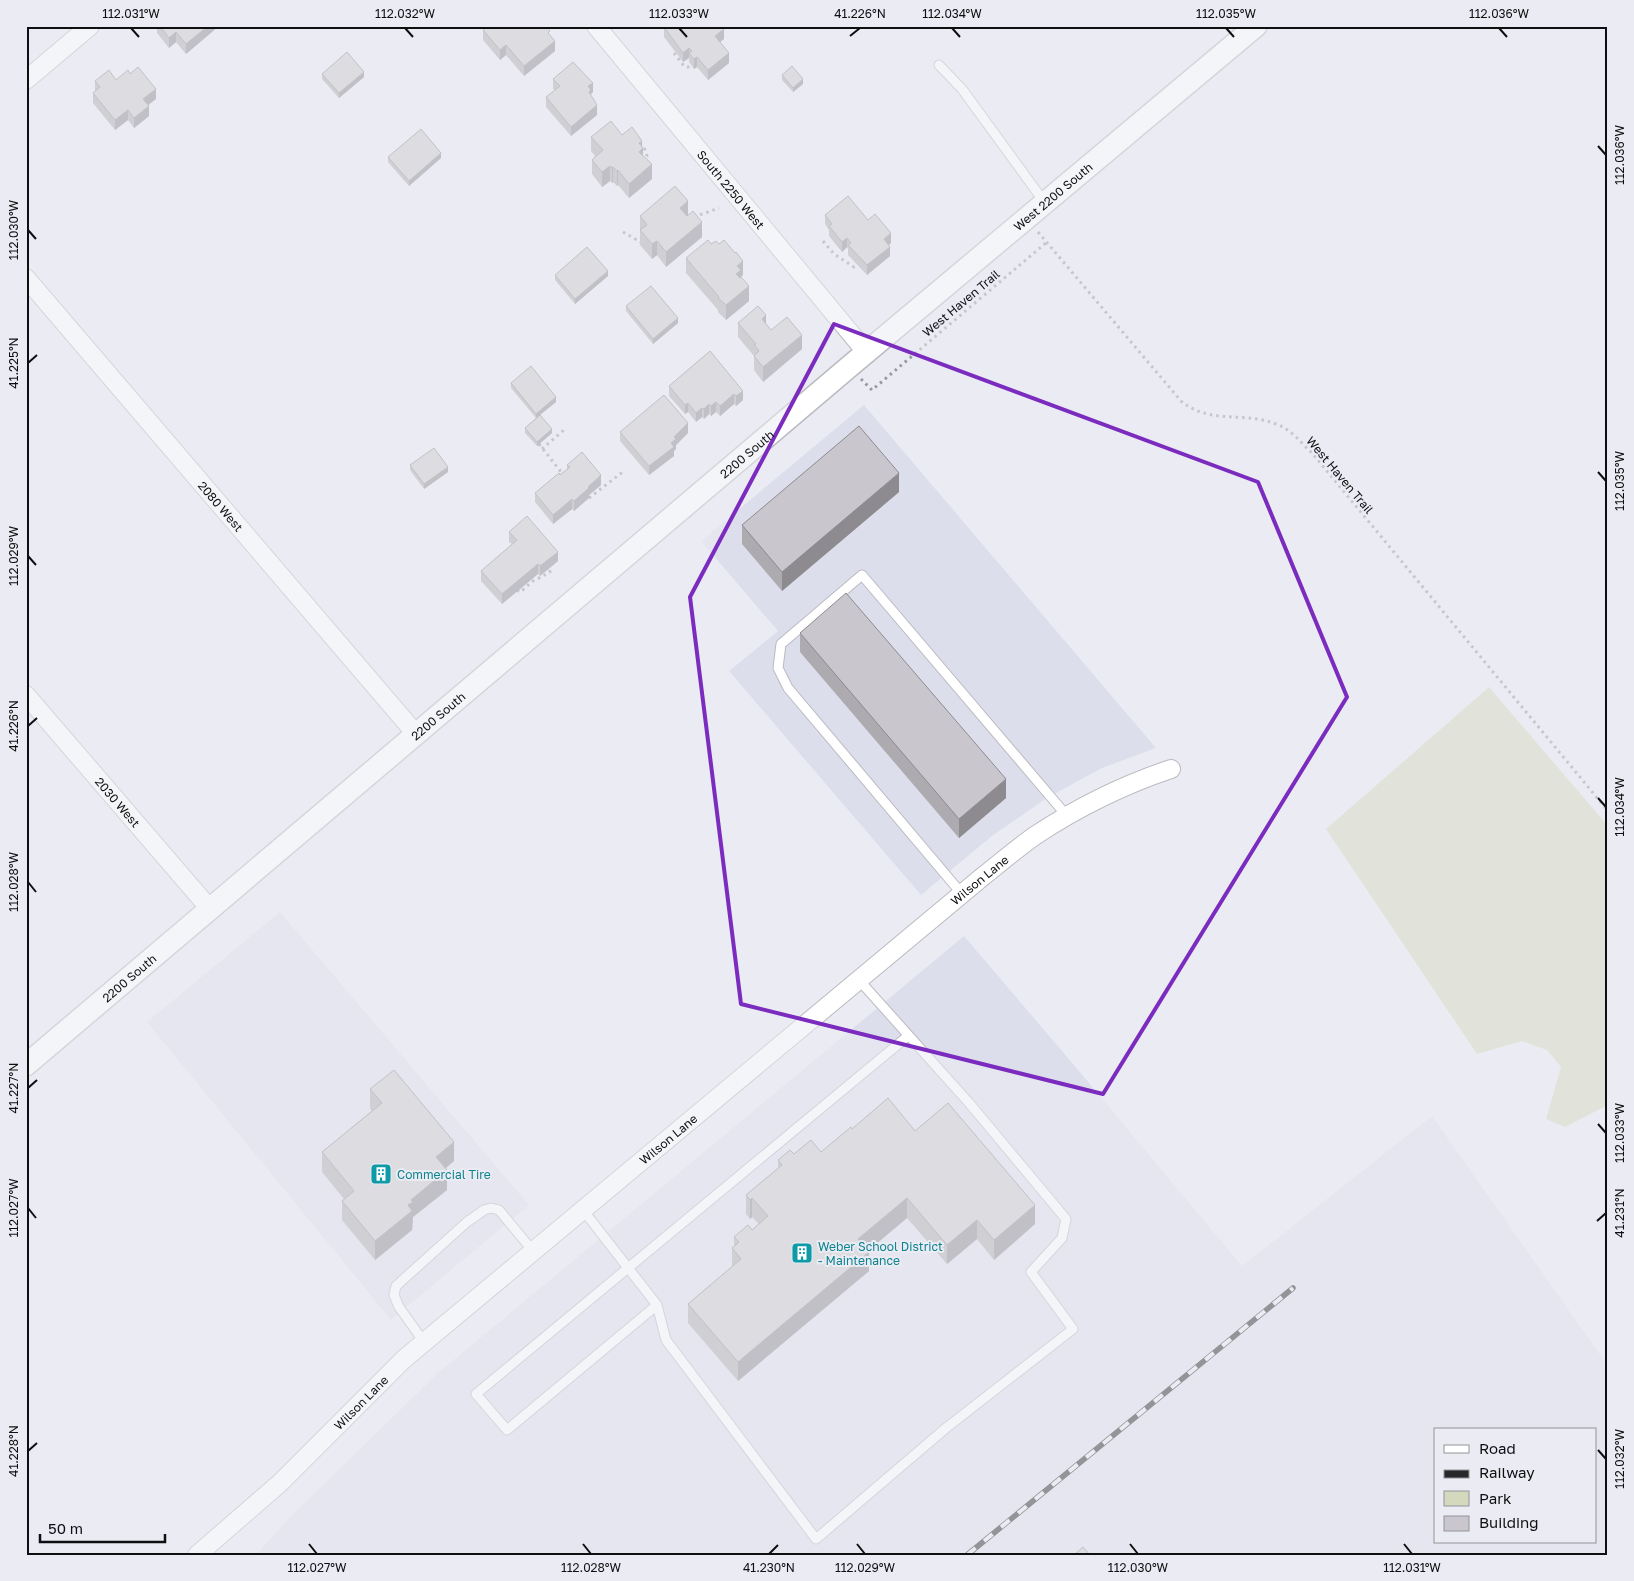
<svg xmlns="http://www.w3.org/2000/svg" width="1634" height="1581" viewBox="0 0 1634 1581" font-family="'Golos Text',sans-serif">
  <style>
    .built { fill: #dddeec; fill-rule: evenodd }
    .green { fill: #d4d8bc }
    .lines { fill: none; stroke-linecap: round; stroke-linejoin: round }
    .service-casing { stroke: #babac1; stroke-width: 11 }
    .minor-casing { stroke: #babac1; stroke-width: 20 }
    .tertiary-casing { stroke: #babac1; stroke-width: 24 }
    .path { stroke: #98999e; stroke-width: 3; stroke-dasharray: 2.5 4; stroke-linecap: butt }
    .service { stroke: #fff; stroke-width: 9 }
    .minor { stroke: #fff; stroke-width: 18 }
    .tertiary { stroke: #fff; stroke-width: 21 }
    .rail-casing { stroke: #28282b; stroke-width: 5.5 }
    .rail { stroke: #ebecf3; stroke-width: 4; stroke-dasharray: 11; stroke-linecap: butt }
    .wall { fill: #adabb0 }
    .shaded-wall { fill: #8d8b90 }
    .building { fill: #c9c7cd; stroke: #8d8b90 }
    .marked { fill: none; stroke: #7b2cbf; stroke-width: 4; stroke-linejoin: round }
    .ticks { fill: none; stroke: #0f0f11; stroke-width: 2 }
    .labels { text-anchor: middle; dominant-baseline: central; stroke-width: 4; stroke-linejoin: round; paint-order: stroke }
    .street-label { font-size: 12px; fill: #0f0f11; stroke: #ebecf3 }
    .culture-label { font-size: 12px; fill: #0d838f; stroke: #ebecf3; text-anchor: start }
    .neatline { fill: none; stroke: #0f0f11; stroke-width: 2 }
    .ticks-label { font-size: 12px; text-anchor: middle; fill: #0f0f11 }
  </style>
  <rect width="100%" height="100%" fill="#ebecf3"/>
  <path class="built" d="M864,405L1156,748L1102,768L1047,798L992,836L921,895L729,671L778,631L701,541Z
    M280,912L529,1205L391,1320L147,1022Z
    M964,936L1074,1065L1242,1266L1432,1116L1608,1366V1555H256L289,1518L438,1373ZM1435,1430H1595V1542H1435Z"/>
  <path class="green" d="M1489,687L1608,826V1105L1565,1127L1546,1119L1561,1067L1547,1050L1522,1041L1477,1054L1326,829Z"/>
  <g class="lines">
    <g class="service-casing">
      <path id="service" d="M939,65L962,89L1045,203
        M962,894L788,688L778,668L781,644L862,575L1067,816
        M583,1210L657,1305L666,1340L816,1539L946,1428L1073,1329L1031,1272L1062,1238L1066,1219L970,1104L859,980
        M657,1305L507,1430L476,1394L908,1036
        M424,1342L399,1307L394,1295L396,1286L467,1222L484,1210L491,1208L499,1210L533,1251"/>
    </g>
    <g class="minor-casing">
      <g id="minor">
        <path id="s1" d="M596,26L867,353"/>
        <path d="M26,80L90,26"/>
        <path id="s2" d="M26,278L416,734"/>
        <path id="s3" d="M26,695L210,909"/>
        <path id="s4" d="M197,1555L280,1483L404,1359L981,878C999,864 1017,848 1036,835C1077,808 1123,785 1171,769"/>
      </g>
    </g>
    <g class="tertiary-casing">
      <g id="tertiary">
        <path id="s5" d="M26,1065L850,366L1256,26"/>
      </g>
    </g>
    <path class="path" d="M674,53L684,66L688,67L692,65
      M640,143L646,151L647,156L644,159
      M694,217L719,208
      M623,232L642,243
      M1038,232L1181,401C1210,425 1243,411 1276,424C1291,429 1301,443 1312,453L1608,811
      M823,241L834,254L854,267L856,265
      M861,379L872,390L1047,242
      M539,444L565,477
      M542,449L565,429
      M589,498L624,471
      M517,590L520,592C526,588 531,581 537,579C543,576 547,574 552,570"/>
    <use href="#service" class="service"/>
    <use href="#minor" class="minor"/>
    <use href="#tertiary" class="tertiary"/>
    <g class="rail-casing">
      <path id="rail" d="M967,1555L1293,1288"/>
    </g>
    <use href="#rail" class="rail"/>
  </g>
  <path class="wall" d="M157,26H219L186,54L176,42L169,48L157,33Z
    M664,27L724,39L720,42L729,63L708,80L697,67L694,69L689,62V58L683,62L664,37Z
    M483,30L550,36L555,51L524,76L506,55L500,60L483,40Z
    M130,74L156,99L148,105L149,116L134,128L128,120L115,130L93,103V93L95,91V81L116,80Z
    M322,74L364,77L339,98L322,79Z
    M782,75L803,84L793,92L782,80Z
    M553,79L593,92L591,94V96L597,115L571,136L546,107V97L555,90L553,89Z
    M622,135L642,147L643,156L652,179L629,198L618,185L617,186L613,182L612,183L610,181L602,187L592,174V160L595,156L591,151V137Z
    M388,157L441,158L409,186L388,162Z
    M825,215L891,243L889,245L890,256L867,275L848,255V249L847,247L842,252L829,236V230L825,224Z
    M640,216H688L702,237L666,267L657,255L652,259L640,245Z
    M711,244L743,275L741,277L749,301L726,320L718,312V310L686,273V258Z
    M555,275L608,276L575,304L555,280Z
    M626,306L678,323L653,344L626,311Z
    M738,323L766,324L771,330L802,349L763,382L754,370V356L738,337Z
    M710,351L743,400L736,406L734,404L720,416L716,412L711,416L709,414L704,419L702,417L696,422L688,412L685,414L669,396V386Z
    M511,383L556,402L540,415L552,433L537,446L525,433V428L536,418L511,388Z
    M620,432L688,433L676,445V449L674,451V456L649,475L620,441Z
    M410,465L448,472L424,489L410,470Z
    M567,465L601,485L589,495V498L574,511L572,509L553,524L535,502V493L567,469Z
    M899,492L782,591L742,544V525Z
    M509,532L558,561L540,576L538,574L502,604L481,581V571L512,544L509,542Z
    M800,633L1006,798L959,838L800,652Z
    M370,1089L454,1161L446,1168L447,1190L413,1217L412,1230L375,1260L342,1220V1201L344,1199L322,1172V1152L372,1111L370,1109Z
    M852,1129L915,1131L1035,1224L994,1260L977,1239L947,1264L907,1218L868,1251L869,1271L738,1381L688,1323V1304L732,1267V1248L734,1246V1237L752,1230L759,1224L752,1217L750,1219L746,1214V1195L778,1168V1160L794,1154L821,1152Z"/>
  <path class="shaded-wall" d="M208,26H219L186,54V44Z
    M724,29V39L715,46V36Z
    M176,32V42L169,48V38Z
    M555,41V51L524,76V66Z
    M506,45V55L500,60V50Z
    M689,48V58L683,62V53Z
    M729,53V63L708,80V70Z
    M697,57V67L694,69V59Z
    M364,72V77L339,98V93Z
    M803,79V84L793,92V88Z
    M593,83V92L591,94V99L589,102L588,86Z
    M156,89V99L143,109V99Z
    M597,105V115L571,136V127Z
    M149,106V116L134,128V118Z
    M128,110V120L115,130V120Z
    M642,141V149L643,148V163L639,166V143Z
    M441,153V158L409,186V181Z
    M652,164V179L629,198V184Z
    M610,166V181L602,187V172Z
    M613,167V182L612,183V168Z
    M618,170V185L617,186V171Z
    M688,201V216L680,222V208Z
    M702,222V237L666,267V252Z
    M891,233V243L884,249V239Z
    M847,238V247L842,252V242Z
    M657,241V255L652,259V244Z
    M890,247V256L867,275V265Z
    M743,261V275L741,277V284L736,274L737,266Z
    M608,271V276L575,304V299Z
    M749,286V301L726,320V305Z
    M766,315V330L762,319Z
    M678,318V323L653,344V339Z
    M802,335V349L763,382V367Z
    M743,391V400L736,406V396Z
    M734,394V404L720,416V406Z
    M556,397V402L536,418V414Z
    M716,402V412L711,416V406Z
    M688,403V412L685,414V405Z
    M709,404V414L704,419V409Z
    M702,408V417L696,422V413Z
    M688,423V433L676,445V449L674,451V456L649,475V466L671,443L674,437Z
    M552,429V433L537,446V442Z
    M448,467V472L424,489V484Z
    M899,473V492L782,591V572Z
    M601,475V485L589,495V498L574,511V501L588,487Z
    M572,499V509L553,524V515Z
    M558,552V561L540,576V566Z
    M538,564V574L502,604V594Z
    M1006,779V798L959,838V819Z
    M454,1142V1161L436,1176V1157Z
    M447,1170V1190L413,1217L412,1230L375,1260V1241L408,1205L411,1200Z
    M752,1198V1217L750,1219V1200Z
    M907,1198V1218L858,1259V1239Z
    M1035,1205V1224L994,1260V1240Z
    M977,1220V1239L947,1264V1245Z
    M869,1252V1271L738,1381V1362Z"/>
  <path class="building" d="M160,26H208L186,44L176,32L169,38Z
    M488,26H546L550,31L548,33L555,41L524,66L506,45L500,50L483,30Z
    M666,26H722L724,29L715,36L729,53L708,70L697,57L694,59L689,53L692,51L689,48L683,53L664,27Z
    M347,52L364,72L339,93L322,74Z
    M573,62L593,83L588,86L591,90L589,92L597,105L571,127L546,97L560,86L553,79Z
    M792,66L803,79L793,88L782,75Z
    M138,67L156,89L143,99L149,106L134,118L128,110L115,120L93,93L100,87L95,81L109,70L116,80L128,70L130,74Z
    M611,121L622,135L632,127L642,141L639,143L643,148L639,152L652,164L629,184L618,170L617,171L613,167L612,168L610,166L602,172L592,160L603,150L591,137Z
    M421,129L441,153L409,181L388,157Z
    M675,186L688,201L680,208L687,216L693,211L702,222L666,252L657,241L652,244L640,230L647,225L640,216Z
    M848,196L868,220L875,214L891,233L884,239L890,247L867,265L848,245L851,243L847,238L842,242L829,226L832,224L825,215Z
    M708,240L711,244L716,241L719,244L724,240L735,253L736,252L743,261L737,266L741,270L736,274L740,278L741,277L749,286L726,305L718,298L719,297L686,258Z
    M587,247L608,271L575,299L555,275Z
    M651,286L678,318L653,339L626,306Z
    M758,306L766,315L762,319L771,330L787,317L802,335L763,367L754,356L759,351L754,345L756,344L738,323Z
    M710,351L743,391L736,396L734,394L720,406L716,402L711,406L709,404L704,409L702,408L696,413L688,403L685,405L669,386Z
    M531,366L556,397L536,414L511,383Z
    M664,395L688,423L674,437L676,439L671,443L674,447L649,466L620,432Z
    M540,415L552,429L537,442L525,428Z
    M859,426L899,473L782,572L742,525Z
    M434,448L448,467L424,484L410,465Z
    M582,452L601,475L588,487L589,488L574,501L572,499L553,515L535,493L559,473L560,475L570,467L567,465Z
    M527,516L558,552L540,566L538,564L502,594L481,571L517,540L509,532Z
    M846,593L1006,779L959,819L800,633Z
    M394,1070L454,1142L436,1157L447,1170L411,1200L413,1202L408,1205L412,1211L375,1241L342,1201L354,1191L322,1152L382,1103L370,1089Z
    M888,1098L915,1131L948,1103L1035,1205L994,1240L977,1220L947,1245L907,1198L858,1239L869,1252L738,1362L688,1304L741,1259L732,1248L739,1242L734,1237L748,1225L752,1230L768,1216L752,1198L750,1200L746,1195L782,1165L778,1160L790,1150L794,1154L811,1140L821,1152L851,1127L852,1129Z
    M1083,1547L1090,1555H1074Z"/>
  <path d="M0 0H1634V1581H0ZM834,324L1258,482L1347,697L1103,1094L741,1004L690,597Z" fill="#ebecf3" fill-opacity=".55" fill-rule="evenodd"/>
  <path class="marked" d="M834,324L1258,482L1347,697L1103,1094L741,1004L690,597Z"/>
  <path class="ticks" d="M131,28L139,37M405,28L413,37M679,28L687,37M952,28L960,37M1226,28L1234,37M1499,28L1507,37M850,36L860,28M1598,146L1606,155M28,230L36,239M28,363L37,355M1598,472L1606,481M28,556L36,565M28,726L37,718M1598,798L1606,807M28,882L36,892M28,1088L37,1080M1598,1124L1606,1133M28,1208L36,1218M1597,1221L1606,1213M1598,1450L1606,1459M28,1451L37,1443M309,1544L317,1554M583,1544L591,1554M857,1544L865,1554M1130,1544L1138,1554M1404,1544L1412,1554M769,1554L778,1545"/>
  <defs>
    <g id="building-square" transform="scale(1.125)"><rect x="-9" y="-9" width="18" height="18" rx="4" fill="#0f9aa8" stroke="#ebecf3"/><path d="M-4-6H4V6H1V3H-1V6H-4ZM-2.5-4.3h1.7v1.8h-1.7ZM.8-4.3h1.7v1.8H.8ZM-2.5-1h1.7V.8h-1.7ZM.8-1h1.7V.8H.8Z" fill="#fff"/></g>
  </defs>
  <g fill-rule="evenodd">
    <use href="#building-square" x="381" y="1174"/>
    <use href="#building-square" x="802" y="1253"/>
  </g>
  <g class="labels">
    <g class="street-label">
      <text stroke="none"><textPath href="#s1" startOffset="212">South 2250 West</textPath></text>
      <text stroke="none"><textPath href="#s5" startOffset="1345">West 2200 South</textPath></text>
      <text transform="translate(961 303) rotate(-40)">West Haven Trail</text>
      <text stroke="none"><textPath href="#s5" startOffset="945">2200 South</textPath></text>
      <text transform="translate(1340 475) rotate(50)">West Haven Trail</text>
      <text stroke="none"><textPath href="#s2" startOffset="300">2080 West</textPath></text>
      <text stroke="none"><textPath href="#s5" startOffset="540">2200 South</textPath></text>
      <text stroke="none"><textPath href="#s3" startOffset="141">2030 West</textPath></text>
      <text stroke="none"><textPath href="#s4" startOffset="1034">Wilson Lane</textPath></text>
      <text stroke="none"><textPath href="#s5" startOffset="135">2200 South</textPath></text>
      <text stroke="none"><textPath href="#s4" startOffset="629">Wilson Lane</textPath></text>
      <text stroke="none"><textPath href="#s4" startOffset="224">Wilson Lane</textPath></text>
    </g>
    <g class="culture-label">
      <text x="397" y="1174">Commercial Tire</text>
      <text x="818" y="1246">Weber School District<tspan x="818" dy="14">- Maintenance</tspan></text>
    </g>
  </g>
  <rect width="1634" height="1581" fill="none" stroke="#ebecf3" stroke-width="55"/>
  <rect x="1434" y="1428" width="162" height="115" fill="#ebecf3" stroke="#939499"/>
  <rect x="1444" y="1445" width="25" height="8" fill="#ffffff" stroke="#939499"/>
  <text x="1479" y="1454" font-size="15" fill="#0f0f11">Road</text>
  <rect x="1444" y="1470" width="25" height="8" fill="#28282b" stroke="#939499"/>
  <text x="1479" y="1478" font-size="15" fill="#0f0f11">Railway</text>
  <rect x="1444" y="1491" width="25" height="15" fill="#d4d8bc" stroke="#939499"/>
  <text x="1479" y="1504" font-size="15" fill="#0f0f11">Park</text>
  <rect x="1444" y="1516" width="25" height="15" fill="#c9c7cd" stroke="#939499"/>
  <text x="1479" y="1528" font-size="15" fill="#0f0f11">Building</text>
  <path d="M40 1534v8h125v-8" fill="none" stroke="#0f0f11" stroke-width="2.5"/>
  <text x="48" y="1534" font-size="15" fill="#0f0f11" stroke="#ebecf3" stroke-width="4" paint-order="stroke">50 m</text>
  <rect x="28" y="28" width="1578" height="1526" class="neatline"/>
  <g class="ticks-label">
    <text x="131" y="18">112.031°W</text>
    <text x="405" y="18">112.032°W</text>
    <text x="679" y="18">112.033°W</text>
    <text x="860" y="18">41.226°N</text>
    <text x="952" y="18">112.034°W</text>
    <text x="1226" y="18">112.035°W</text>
    <text x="1499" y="18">112.036°W</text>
    <text transform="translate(1620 155) rotate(-90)" y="4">112.036°W</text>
    <text transform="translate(14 230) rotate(-90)" y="4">112.030°W</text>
    <text transform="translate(14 363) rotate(-90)" y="4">41.225°N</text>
    <text transform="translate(1620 481) rotate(-90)" y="4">112.035°W</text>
    <text transform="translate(14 556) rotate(-90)" y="4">112.029°W</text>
    <text transform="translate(14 726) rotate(-90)" y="4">41.226°N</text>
    <text transform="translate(1620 807) rotate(-90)" y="4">112.034°W</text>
    <text transform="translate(14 882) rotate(-90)" y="4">112.028°W</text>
    <text transform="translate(14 1088) rotate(-90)" y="4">41.227°N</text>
    <text transform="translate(1620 1133) rotate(-90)" y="4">112.033°W</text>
    <text transform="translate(14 1208) rotate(-90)" y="4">112.027°W</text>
    <text transform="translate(1620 1213) rotate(-90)" y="4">41.231°N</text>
    <text transform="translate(14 1451) rotate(-90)" y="4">41.228°N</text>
    <text transform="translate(1620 1459) rotate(-90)" y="4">112.032°W</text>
    <text x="317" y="1572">112.027°W</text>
    <text x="591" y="1572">112.028°W</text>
    <text x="769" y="1572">41.230°N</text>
    <text x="865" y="1572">112.029°W</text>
    <text x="1138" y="1572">112.030°W</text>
    <text x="1412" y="1572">112.031°W</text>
  </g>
</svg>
